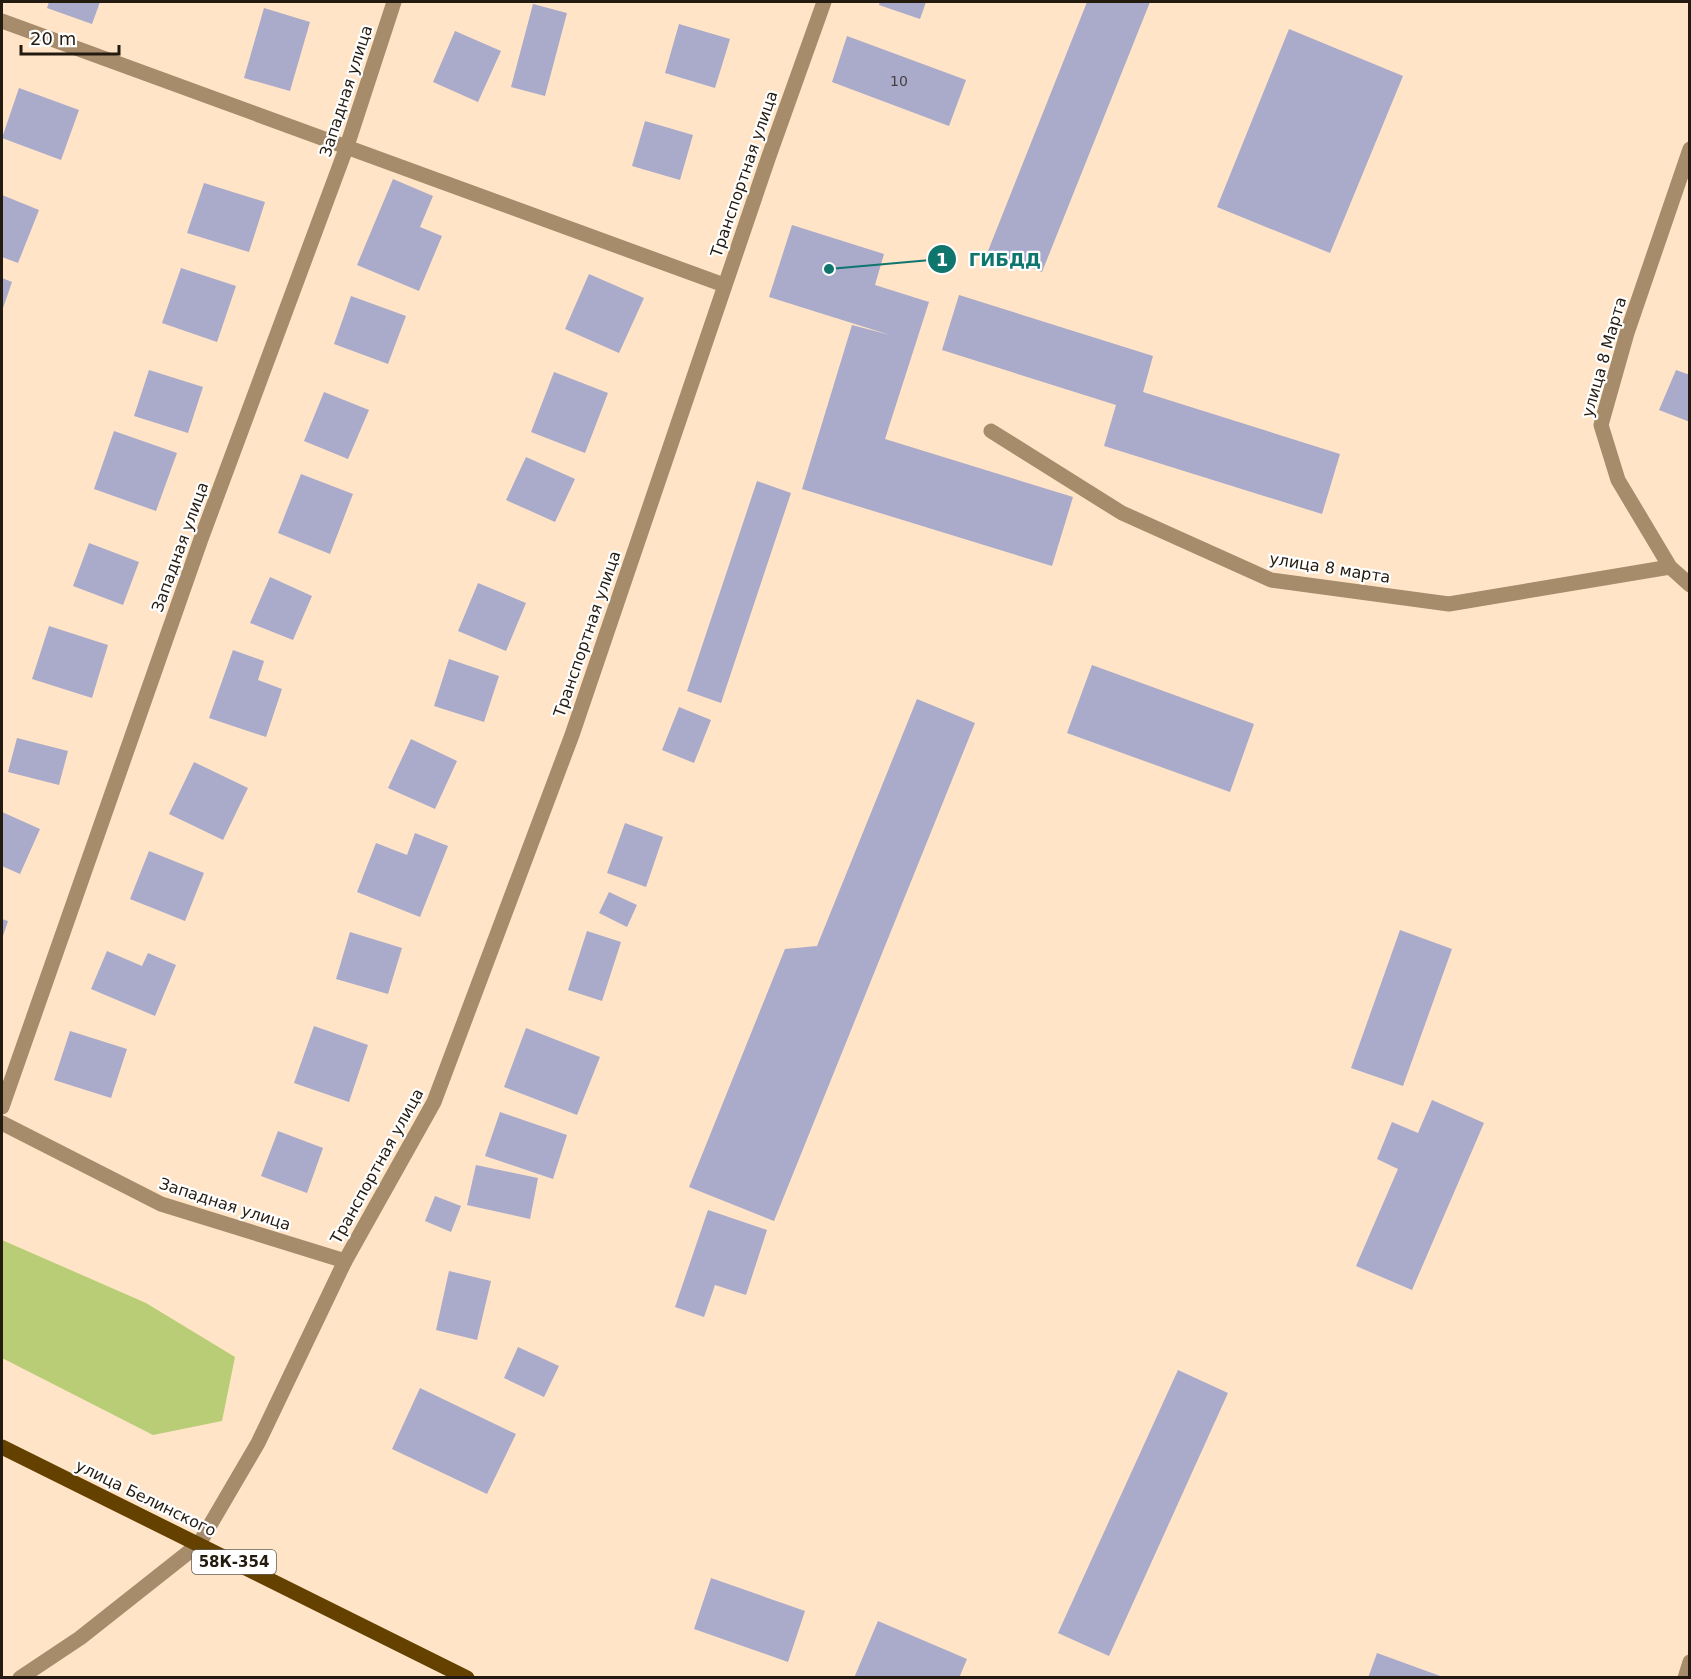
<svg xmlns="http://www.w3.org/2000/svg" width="1691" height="1679" viewBox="0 0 1691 1679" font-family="'DejaVu Sans',sans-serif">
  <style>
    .green { fill: #b9cd77 }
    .building { fill: #aaaacb }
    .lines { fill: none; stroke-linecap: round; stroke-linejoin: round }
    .service { stroke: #a68c6a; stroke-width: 15 }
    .minor { stroke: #a68c6a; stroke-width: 15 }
    .primary { stroke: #654100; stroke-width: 15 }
    .labels { text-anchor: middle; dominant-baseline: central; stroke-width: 4.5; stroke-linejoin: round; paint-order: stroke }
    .number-label { font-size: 14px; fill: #463f3f }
    .shield { fill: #fff; stroke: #665f58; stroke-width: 1.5 }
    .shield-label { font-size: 15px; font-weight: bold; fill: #241b10 }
    .street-label { font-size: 16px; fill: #241b10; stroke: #fff }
    .leader { fill: none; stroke: #0f766e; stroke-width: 2 }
    .callout-dot { fill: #0f766e; stroke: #fff; stroke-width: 2 }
    .mark-label { font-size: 18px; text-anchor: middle; font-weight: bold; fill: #fff }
    .callout-label { font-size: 18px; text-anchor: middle; font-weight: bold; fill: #0f766e; stroke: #fff; stroke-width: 4.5; stroke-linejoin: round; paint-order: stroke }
  </style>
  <rect width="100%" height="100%" fill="#ffe4c7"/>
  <path class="green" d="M2,1240L146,1303L235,1357L222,1421L153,1435L2,1358Z"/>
  <path class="building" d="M49,2H100L92,24L47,8Z
    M880,2H926L920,19L879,5Z
    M1087,2H1150L1042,272L988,251Z
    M533,4L567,13L545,96L511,87Z
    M264,8L310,22L290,91L244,78Z
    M679,24L730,39L715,88L665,73Z
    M1289,29L1403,76L1330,253L1217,207Z
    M455,31L501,51L478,102L433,82Z
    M847,36L966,80L949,126L832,82Z
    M19,88L79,110L61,160L2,138Z
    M645,121L693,135L680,180L632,166Z
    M393,179L433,196L420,227L442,236L419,291L357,265Z
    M204,183L265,202L249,252L187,233Z
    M2,195L39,210L18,263L2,257Z
    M792,225L884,254L875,285L929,302L885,439L1073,497L1052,566L802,489L852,325L890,335L769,297Z
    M181,268L236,286L217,342L162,323Z
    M589,274L644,298L619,353L565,329Z
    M2,278L12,282L2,311Z
    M959,295L1153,356L1143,392L1340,454L1322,514L1104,446L1116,405L942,350Z
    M351,296L406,316L388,364L334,344Z
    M149,370L203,387L188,433L134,416Z
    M1676,370L1690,375V422L1659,410Z
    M554,372L608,393L585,453L531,432Z
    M324,392L369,410L348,459L304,441Z
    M114,431L177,453L156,511L94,489Z
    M526,457L575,479L555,522L506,500Z
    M301,474L353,494L330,554L278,533Z
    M757,481L791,493L721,703L687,691Z
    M89,543L139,562L123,605L73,586Z
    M270,577L312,596L293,640L250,623Z
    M478,583L526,603L506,651L458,631Z
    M49,626L108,645L92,698L32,679Z
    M233,650L264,661L258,680L282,689L266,737L209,718Z
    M449,659L499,676L484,722L434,706Z
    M1092,665L1254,724L1230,792L1067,733Z
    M917,699L975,723L774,1221L689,1187L785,949L817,946Z
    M679,707L711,720L694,763L662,750Z
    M17,738L68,751L59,785L8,772Z
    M411,739L457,761L435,809L388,788Z
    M194,762L248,788L223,840L169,814Z
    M2,812L40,829L20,874L2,866Z
    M625,823L663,837L646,887L607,873Z
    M415,833L448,846L420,917L357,892L376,843L407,855Z
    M149,851L204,873L185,921L130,899Z
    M609,892L637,905L627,927L599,913Z
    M2,919L8,921L2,939Z
    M1400,930L1452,949L1403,1086L1351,1068Z
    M587,931L621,942L602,1001L568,990Z
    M350,932L402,948L388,994L336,979Z
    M107,951L142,966L148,953L176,965L155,1016L91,989Z
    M314,1026L368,1045L349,1102L294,1083Z
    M526,1028L600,1057L577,1115L504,1087Z
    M70,1031L127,1049L111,1098L54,1080Z
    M1432,1100L1484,1123L1412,1290L1356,1266L1398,1169L1377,1159L1392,1122L1418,1133Z
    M500,1112L567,1135L553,1179L485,1156Z
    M278,1131L323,1148L307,1193L261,1176Z
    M476,1165L538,1178L530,1219L467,1205Z
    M435,1196L461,1206L451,1232L425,1221Z
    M708,1210L767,1230L746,1295L715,1285L704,1317L675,1307Z
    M449,1271L491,1281L477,1340L436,1330Z
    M518,1347L559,1366L544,1397L504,1378Z
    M1178,1370L1228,1393L1109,1656L1058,1633Z
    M420,1388L516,1434L487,1494L392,1449Z
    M711,1578L805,1611L788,1662L694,1629Z
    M878,1621L967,1659L959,1678H854Z
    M1377,1653L1443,1677V1678H1368Z"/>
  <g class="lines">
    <path class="service" d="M20,1678L80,1638L199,1544L258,1443L345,1261"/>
    <path class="minor" d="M2,21L724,285
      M991,431L1122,513L1271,580L1449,604L1670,567L1690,585
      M1670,567L1618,480L1601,425L1627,333L1690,149
      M2,1107L201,539L347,146L394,2
      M2,1123L161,1204L345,1261L434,1102L572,735L769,156L824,2
      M1685,1678L1690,1662"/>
    <path class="primary" d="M2,1447L467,1678"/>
  </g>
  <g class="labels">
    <g class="number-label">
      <text x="899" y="81">10</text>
    </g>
    <rect class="shield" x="192" y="1550" width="84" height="24" rx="4.5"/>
    <g class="shield-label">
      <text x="234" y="1562">58К-354</text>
    </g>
    <g class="street-label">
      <text transform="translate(346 91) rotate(-72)">Западная улица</text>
      <text transform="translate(744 174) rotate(-71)">Транспортная улица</text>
      <text transform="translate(1604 357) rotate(-74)">улица 8 Марта</text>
      <text transform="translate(180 547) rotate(-70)">Западная улица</text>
      <text transform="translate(1330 568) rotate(9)">улица 8 марта</text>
      <text transform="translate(587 634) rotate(-71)">Транспортная улица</text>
      <text transform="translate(377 1166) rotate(-61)">Транспортная улица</text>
      <text transform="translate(225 1204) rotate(18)">Западная улица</text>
      <text transform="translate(146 1498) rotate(26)">улица Белинского</text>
    </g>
  </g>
  <path class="leader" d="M829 269L942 259"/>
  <g class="callout-dot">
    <circle cx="829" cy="269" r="6"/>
    <circle cx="942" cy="259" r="15"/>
  </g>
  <g class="mark-label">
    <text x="942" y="266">1</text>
  </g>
  <g class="callout-label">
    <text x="1005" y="266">ГИБДД</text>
  </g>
  <rect width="1691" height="1679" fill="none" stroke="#241b10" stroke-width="6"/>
  <path d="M21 45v9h98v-9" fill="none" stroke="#241b10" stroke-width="3"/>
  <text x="30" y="45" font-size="18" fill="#241b10" stroke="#ffffff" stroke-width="4.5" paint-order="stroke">20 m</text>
</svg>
